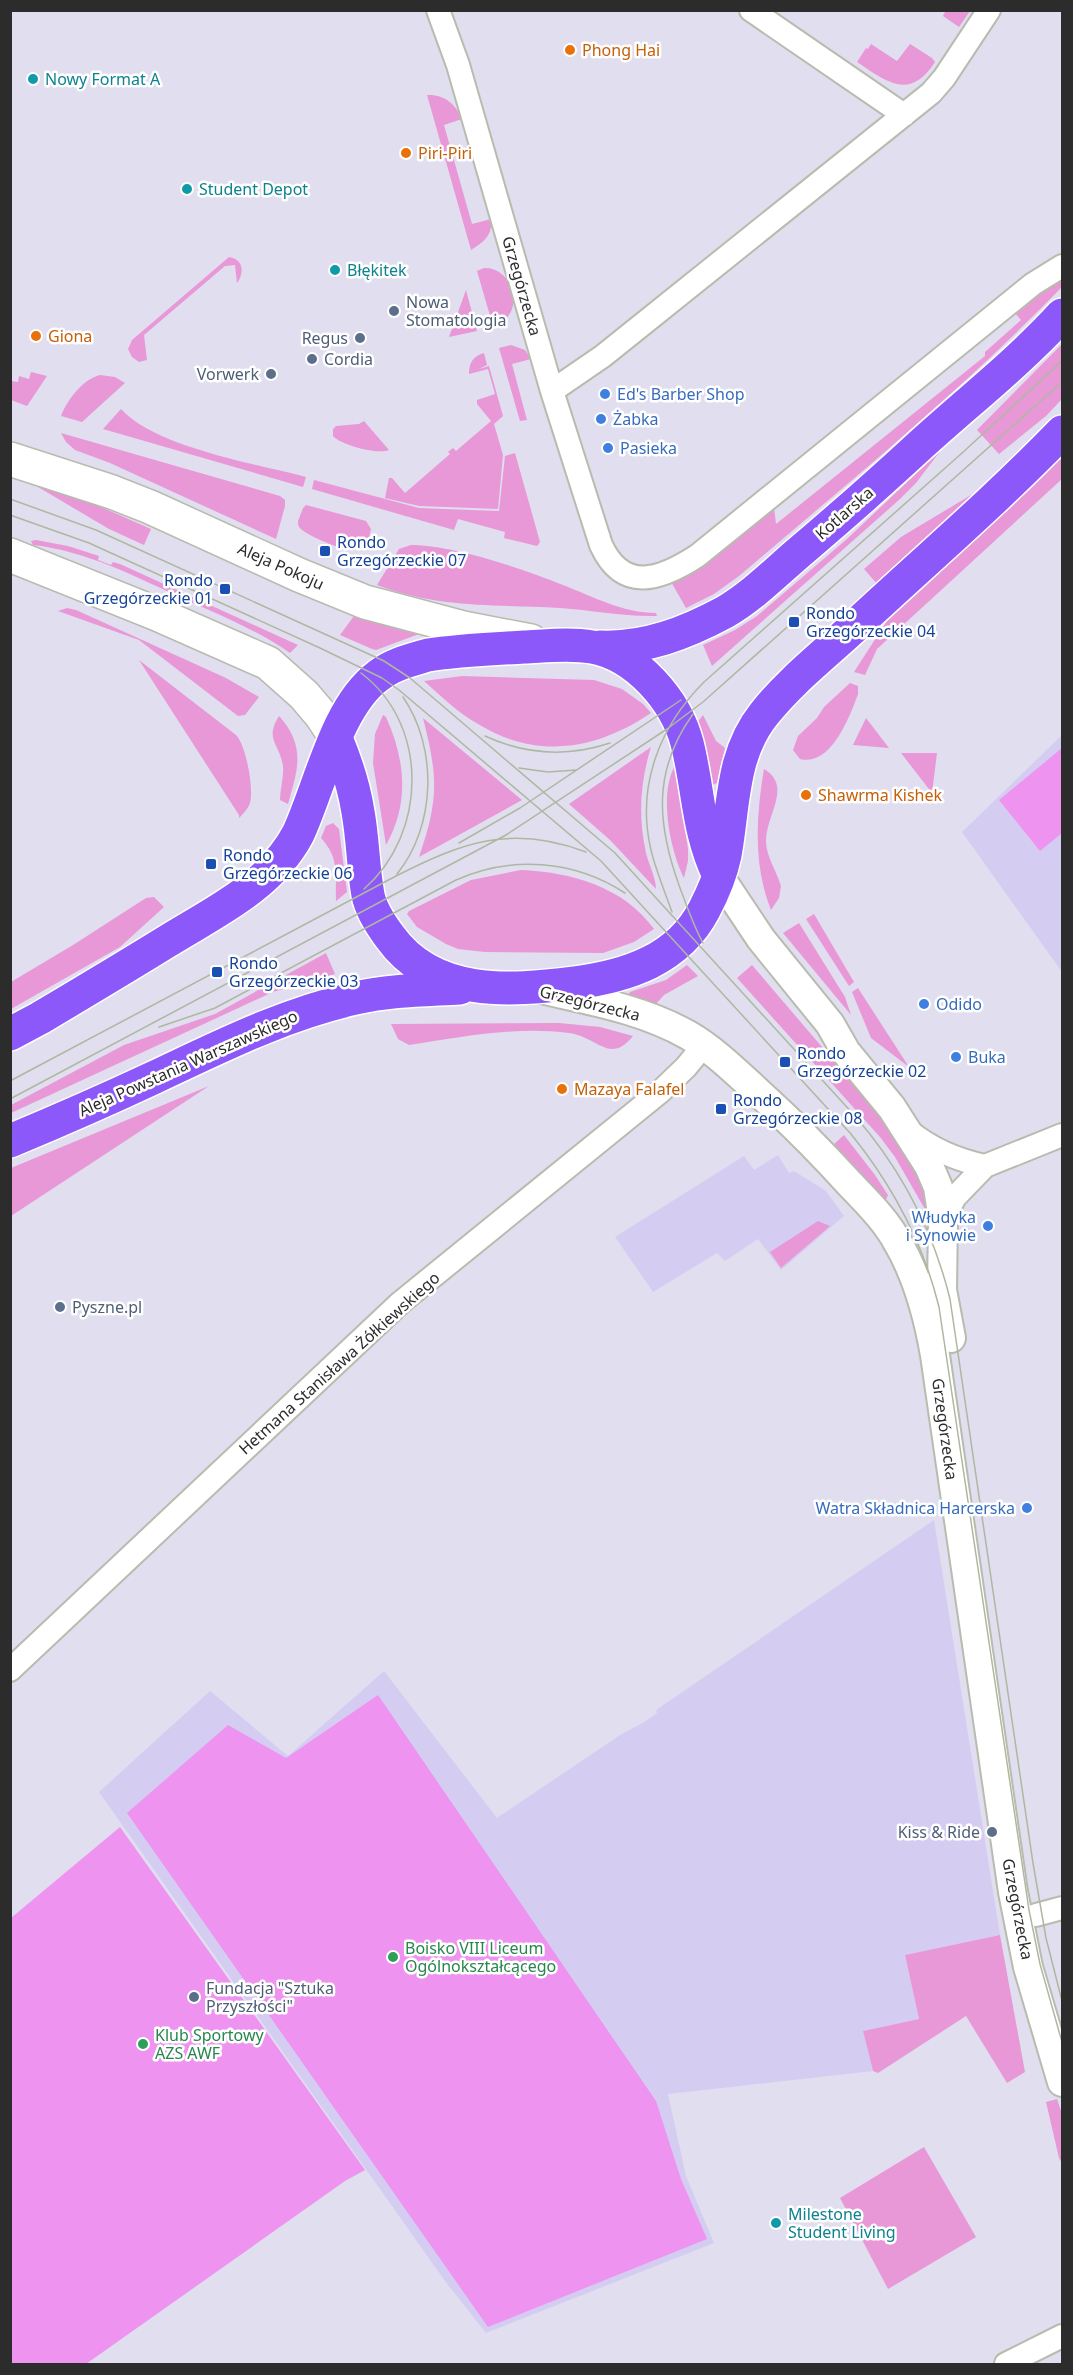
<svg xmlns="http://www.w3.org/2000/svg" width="1073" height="2375" viewBox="0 0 1073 2375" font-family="'Noto Sans',sans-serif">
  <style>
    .education { fill: #d5cdf1 }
    .green { fill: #e898d7 }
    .pitch { fill: #ee93f0 }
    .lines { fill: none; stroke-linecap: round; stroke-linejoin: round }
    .minor-casing { stroke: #b8bcae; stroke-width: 26 }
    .tertiary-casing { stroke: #b8bcae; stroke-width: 32 }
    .secondary-casing { stroke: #b8bcae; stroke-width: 36 }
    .primary-casing { stroke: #fff; stroke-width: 36 }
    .minor { stroke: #fff; stroke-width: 22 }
    .tertiary { stroke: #fff; stroke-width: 28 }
    .secondary { stroke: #fff; stroke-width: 33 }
    .primary { stroke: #8c58f9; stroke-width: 33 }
    .tram { stroke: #aeb8a0; stroke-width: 1.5 }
    .food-dot { fill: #e8710a; stroke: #fff; stroke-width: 2 }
    .culture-dot { fill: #0f9aa8; stroke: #fff; stroke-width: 2 }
    .service-dot { fill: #5c6f8a; stroke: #fff; stroke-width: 2 }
    .shop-dot { fill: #3f7fe0; stroke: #fff; stroke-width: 2 }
    .transit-dot { fill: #1a4fb4; stroke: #fff; stroke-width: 2 }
    .leisure-dot { fill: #2e9e5b; stroke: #fff; stroke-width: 2 }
    .labels { text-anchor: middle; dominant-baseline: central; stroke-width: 5; stroke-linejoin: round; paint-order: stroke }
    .food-label { font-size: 16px; fill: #c56008; stroke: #fff; text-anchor: start }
    .culture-label { font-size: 16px; fill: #0d838f; stroke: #fff; text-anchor: start }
    .street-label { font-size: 16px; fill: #2c2c2c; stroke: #fff }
    .service-label { font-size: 16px; fill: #4e5e75; stroke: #fff; text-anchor: start }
    .shop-label { font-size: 16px; fill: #366cbe; stroke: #fff; text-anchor: start }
    .transit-label { font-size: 16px; fill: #164399; stroke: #fff; text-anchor: start }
    .leisure-label { font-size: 16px; fill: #27864d; stroke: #fff; text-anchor: start }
  </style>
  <rect width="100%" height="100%" fill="#e0deef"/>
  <path class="education" d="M1062,735V972L962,832Z
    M778,1155L789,1173L794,1171L826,1191L844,1216L781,1270L758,1239L725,1261L717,1253L653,1292L615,1237L744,1156L754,1170Z
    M934,1520L1000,1935L905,1955L919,2019L863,2031L873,2071L668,2094L686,2176L714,2243L486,2333L445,2281L99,1792L210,1691L288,1756L384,1671L497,1818L620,1735L646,1721L657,1713L656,1710Z"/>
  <path class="green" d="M944,11H970L959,27L943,16L945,12Z
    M871,44L897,61L910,44L932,58L935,62C910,101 887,82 857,62L866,48L868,49Z
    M427,95C444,94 456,104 462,119L444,125L472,224L491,219C493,235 484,242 471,250Z
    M229,257C243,259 245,272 237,283L235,265L225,266L144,335L147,360L139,362L132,357L128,349L132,340Z
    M484,268C515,267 527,317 493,326L477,271Z
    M1062,277V287C961,391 849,482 739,576L714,594L686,608L670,580L774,507L776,524L985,356V352L1021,320L1015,313Z
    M466,290L477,331L449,337Z
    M1062,344V399L1046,416L999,454L977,430Z
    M511,345L525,350L531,359L512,364L527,420L520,421L499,348Z
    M484,353L487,365L479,369L489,366L503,416L494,424L503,455L498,509L419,506L385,498L389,478H392L405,493L450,454L448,452L453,448L456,451L491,421L477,404V400L495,394L488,369L469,374C469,363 473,356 484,353Z
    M31,372L47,376L27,406L11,400V381L18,382L19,376L29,379Z
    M100,375L115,377L125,383L82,422L61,416C67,400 83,379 100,375Z
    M121,409C155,447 256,464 306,477L303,487L103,429Z
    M364,421L389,450C378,455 341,445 333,436V429L336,426L359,424Z
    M61,433L280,496L285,500V506L276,539L110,463L75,450L66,442Z
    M941,450L916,483L900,499L712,666L703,645L735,630L757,616L847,539Z
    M515,453L540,542L537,546L504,538L505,532L458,519L454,530L312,489L314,480L419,508L499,511L505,456Z
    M1062,456V479L877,649L865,675L854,672L896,607Z
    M36,484L67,492L151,529L144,545L109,529L38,487Z
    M976,492L978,494L878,585L864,569L901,537Z
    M306,505L366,521L371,529C369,537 368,545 359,549C349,554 310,537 301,529C298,526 298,525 298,521L303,508Z
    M36,540L68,546L99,556L98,560L111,565L113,562L120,564L298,645L290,653C257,630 220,615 184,599C136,577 87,551 33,545L31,541Z
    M411,545C453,545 523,569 563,585C594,597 623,613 656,613L657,616C624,617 592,610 560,608C493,604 441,609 377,585L399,549Z
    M67,608L76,610L226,678L259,697L245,715L238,716L139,640L58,611Z
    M354,616L419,632V634L376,650L372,649L340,635Z
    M139,660L236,735C246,745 254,789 250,803C248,809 243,814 239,818V815Z
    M462,676L594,680L622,689L643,704L651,713C596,750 537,760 478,724C458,713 441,696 424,681Z
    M850,683L858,686V694C850,716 831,767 800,759L793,750L798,736L817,718L824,707Z
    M383,715L386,717C405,759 410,803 386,845L373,763L375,734Z
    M703,715L716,741L725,748L718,779L717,783L712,785L697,723Z
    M279,716C306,746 298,769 288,804L280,800C280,789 284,777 283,766C280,744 264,740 279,716Z
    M423,718L522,800L419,857C439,799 438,777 423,718Z
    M866,718L889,748L853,745Z
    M651,747C640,783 638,816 646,853C649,865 656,878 656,889L610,840L569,804Z
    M901,753H937L932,793Z
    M676,764L688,849V861L684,878C670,850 658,792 676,764Z
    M764,769C793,786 766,815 766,841C766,856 777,872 781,886L779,898L771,910C753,865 756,816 764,769Z
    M333,823L339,829L347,892L336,901C335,874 340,859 321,838L326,826Z
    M521,870C571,872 624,887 654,929L634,942L603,953L485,952L458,949L446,944L417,927L407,914L409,911L471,880Z
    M154,897L164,907L120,947L11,1009V982L73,945L146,898Z
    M814,914L854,982L849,986L806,919Z
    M799,923L845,997L851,1015L783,933Z
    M326,953L335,974L273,992L11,1113V1105L124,1045L215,1014Z
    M687,965L698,976L664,995L656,1004L628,996L630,992L666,980Z
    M752,965L880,1115L925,1182L929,1212L926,1211L895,1157L880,1137L737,978Z
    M858,988L909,1067L871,1038L852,992Z
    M559,1023L600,1027L633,1036C610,1065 598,1037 569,1033C515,1026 462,1037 409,1045L398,1039L391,1024Z
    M209,1086L11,1216V1217V1168Z
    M844,1135L875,1175L888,1195L886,1200L833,1145Z
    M818,1221L830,1226L781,1268L770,1252Z
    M1000,1935L1025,2072L1007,2083L966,2016L878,2073L873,2071L863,2031L919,2019L905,1955Z
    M1057,2099L1062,2114V2163L1059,2158L1046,2102Z
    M924,2147L976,2237L888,2289L840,2198Z"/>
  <path class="pitch" d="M1062,748V833L1040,851L999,800Z
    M378,1695L656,2101L681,2179L707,2239L488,2327L127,1813L228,1725L286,1758Z
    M120,1827L365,2170L345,2181L86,2364H11V1918Z"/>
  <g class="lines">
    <g class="minor-casing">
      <path id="minor" d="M438,10L458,65L552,391L601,545C623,593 660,580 697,556L1033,284L1062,266
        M751,10L904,115
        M552,391L603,356L931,93L944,78L989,10
        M909,1131C931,1149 957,1160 985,1166
        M943,1219L955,1197L985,1166L1062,1135
        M10,1670L400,1303L660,1092L686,1067L704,1045
        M1036,1915L1062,1908
        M1006,2364L1062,2336"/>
    </g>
    <g class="tertiary-casing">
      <path id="tertiary" d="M719,876L761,939L830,1024L846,1052L892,1108L929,1166L938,1187L943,1219L942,1290L951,1338
        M545,990C593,1001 644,1010 688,1035C714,1050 736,1072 759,1093C790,1121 820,1151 849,1183C866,1201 886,1220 898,1243C918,1277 928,1315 935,1355L1013,1892L1028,1967L1062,2082"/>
    </g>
    <g class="secondary-casing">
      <path id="secondary" d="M10,459L112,492L150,507L299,575L365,602L463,628L531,641
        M10,555L157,614L268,663L304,695L321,715L336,738"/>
    </g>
    <g class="primary-casing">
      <path id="primary" d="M600,647C645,649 686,633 725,612C751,597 773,575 796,555C836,521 876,486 915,450C964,405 1017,364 1062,315
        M336,738C346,762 354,786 358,812C363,839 363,868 368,895C371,910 381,925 390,937C433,997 509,991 575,983C627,976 678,960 704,910C713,893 721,874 725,855C734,806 731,755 764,714C790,681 824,655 854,627C924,562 996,500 1062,432
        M10,1034L40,1018C82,993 124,968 166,942C214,912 270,887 298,834C320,787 336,707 378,676C393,664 411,660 428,655C460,650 492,649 524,647C546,646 570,643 592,647C637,655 676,701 687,743C699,790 697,830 719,876
        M10,1141C58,1121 106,1100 153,1078C219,1047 284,1014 356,998C390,990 426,990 460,988"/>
    </g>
    <use href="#minor" class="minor"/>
    <use href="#tertiary" class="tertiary"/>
    <use href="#secondary" class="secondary"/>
    <use href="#primary" class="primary"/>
    <path class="tram" d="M10,499L96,530L384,661L410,678L615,853L855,1116C902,1170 933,1230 950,1299L1033,1863L1046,1938L1062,2001
      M10,515L89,543L320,648L382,678L399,690L601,861L851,1134C893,1186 923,1242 939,1307L1029,1910L1040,1964L1062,2042
      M361,673C430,725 427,834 364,889
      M693,714C652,771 657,825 680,888C687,906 693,925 703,943
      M485,736C526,755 568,757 610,743
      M519,768L548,772L576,770
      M459,843L520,808L681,700
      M397,874C436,826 438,748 403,697
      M672,912C665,892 656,871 651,850C636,787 659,727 704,682L961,454L1062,361
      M159,1027L215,1008L456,880C512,855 574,860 625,893
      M10,1081L396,876C463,842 511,824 586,852
      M10,1099L506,835L667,729L703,702L1062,382"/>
  </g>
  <g class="food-dot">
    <circle cx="570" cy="50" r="6"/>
    <circle cx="406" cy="153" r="6"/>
    <circle cx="36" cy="336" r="6"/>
    <circle cx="806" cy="795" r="6"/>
    <circle cx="562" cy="1089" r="6"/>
  </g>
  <g class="culture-dot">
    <circle cx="33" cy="79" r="6"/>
    <circle cx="187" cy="189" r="6"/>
    <circle cx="335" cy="270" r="6"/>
    <circle cx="776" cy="2223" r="6"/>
  </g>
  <g class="service-dot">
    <circle cx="394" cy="311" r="6"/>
    <circle cx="360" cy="338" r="6"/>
    <circle cx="312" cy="359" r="6"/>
    <circle cx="271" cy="374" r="6"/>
    <circle cx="60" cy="1307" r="6"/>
    <circle cx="992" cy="1832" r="6"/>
    <circle cx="194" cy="1997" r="6"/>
  </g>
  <g class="shop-dot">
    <circle cx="605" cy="394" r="6"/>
    <circle cx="601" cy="419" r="6"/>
    <circle cx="608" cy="448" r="6"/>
    <circle cx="924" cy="1004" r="6"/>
    <circle cx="956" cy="1057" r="6"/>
    <circle cx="988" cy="1226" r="6"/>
    <circle cx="1027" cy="1508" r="6"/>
  </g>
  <g class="transit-dot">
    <rect x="319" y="545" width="12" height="12" rx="3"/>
    <rect x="219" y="583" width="12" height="12" rx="3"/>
    <rect x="788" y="616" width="12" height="12" rx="3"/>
    <rect x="205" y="858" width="12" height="12" rx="3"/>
    <rect x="211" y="966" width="12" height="12" rx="3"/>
    <rect x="779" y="1056" width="12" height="12" rx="3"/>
    <rect x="715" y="1103" width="12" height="12" rx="3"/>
  </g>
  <g class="leisure-dot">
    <circle cx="393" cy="1957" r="6"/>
    <circle cx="143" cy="2044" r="6"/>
  </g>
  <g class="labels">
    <g class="food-label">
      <text x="582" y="50">Phong Hai</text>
      <text x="418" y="153">Piri-Piri</text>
      <text x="48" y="336">Giona</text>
      <text x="818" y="795">Shawrma Kishek</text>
      <text x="574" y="1089">Mazaya Falafel</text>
    </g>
    <g class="culture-label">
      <text x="45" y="79">Nowy Format A</text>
      <text x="199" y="189">Student Depot</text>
      <text x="347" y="270">Błękitek</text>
      <text x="788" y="2214">Milestone<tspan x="788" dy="18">Student Living</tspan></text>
    </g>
    <g class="street-label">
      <text transform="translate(522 286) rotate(74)">Grzegórzecka</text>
      <text transform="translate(844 513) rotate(-41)">Kotlarska</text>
      <text transform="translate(281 566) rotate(24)">Aleja Pokoju</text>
      <text transform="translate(590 1003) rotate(14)">Grzegórzecka</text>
      <text transform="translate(188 1063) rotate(-24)">Aleja Powstania Warszawskiego</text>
      <text transform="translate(339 1363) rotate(-42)">Hetmana Stanisława Żółkiewskiego</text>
      <text transform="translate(945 1429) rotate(82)">Grzegórzecka</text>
      <text transform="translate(1018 1909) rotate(79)">Grzegórzecka</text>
    </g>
    <g class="service-label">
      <text x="406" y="302">Nowa<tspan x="406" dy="18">Stomatologia</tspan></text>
      <text x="348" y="338" text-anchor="end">Regus</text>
      <text x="324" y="359">Cordia</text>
      <text x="259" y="374" text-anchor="end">Vorwerk</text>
      <text x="72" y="1307">Pyszne.pl</text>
      <text x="980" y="1832" text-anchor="end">Kiss &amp; Ride</text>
      <text x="206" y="1988">Fundacja "Sztuka<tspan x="206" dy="18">Przyszłości"</tspan></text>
    </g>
    <g class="shop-label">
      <text x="617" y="394">Ed's Barber Shop</text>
      <text x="613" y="419">Żabka</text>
      <text x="620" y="448">Pasieka</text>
      <text x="936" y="1004">Odido</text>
      <text x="968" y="1057">Buka</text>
      <text x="976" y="1217" text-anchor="end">Włudyka<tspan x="976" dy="18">i Synowie</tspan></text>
      <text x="1015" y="1508" text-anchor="end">Watra Składnica Harcerska</text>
    </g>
    <g class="transit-label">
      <text x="337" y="542">Rondo<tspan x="337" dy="18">Grzegórzeckie 07</tspan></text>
      <text x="213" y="580" text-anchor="end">Rondo<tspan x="213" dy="18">Grzegórzeckie 01</tspan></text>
      <text x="806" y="613">Rondo<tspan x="806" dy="18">Grzegórzeckie 04</tspan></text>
      <text x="223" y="855">Rondo<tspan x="223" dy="18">Grzegórzeckie 06</tspan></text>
      <text x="229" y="963">Rondo<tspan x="229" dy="18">Grzegórzeckie 03</tspan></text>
      <text x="797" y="1053">Rondo<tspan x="797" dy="18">Grzegórzeckie 02</tspan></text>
      <text x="733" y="1100">Rondo<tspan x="733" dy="18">Grzegórzeckie 08</tspan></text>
    </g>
    <g class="leisure-label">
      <text x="405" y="1948">Boisko VIII Liceum<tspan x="405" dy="18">Ogólnokształcącego</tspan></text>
      <text x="155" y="2035">Klub Sportowy<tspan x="155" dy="18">AZS AWF</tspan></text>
    </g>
  </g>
  <rect width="1073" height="2375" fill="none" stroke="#2c2c2c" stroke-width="24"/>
</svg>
